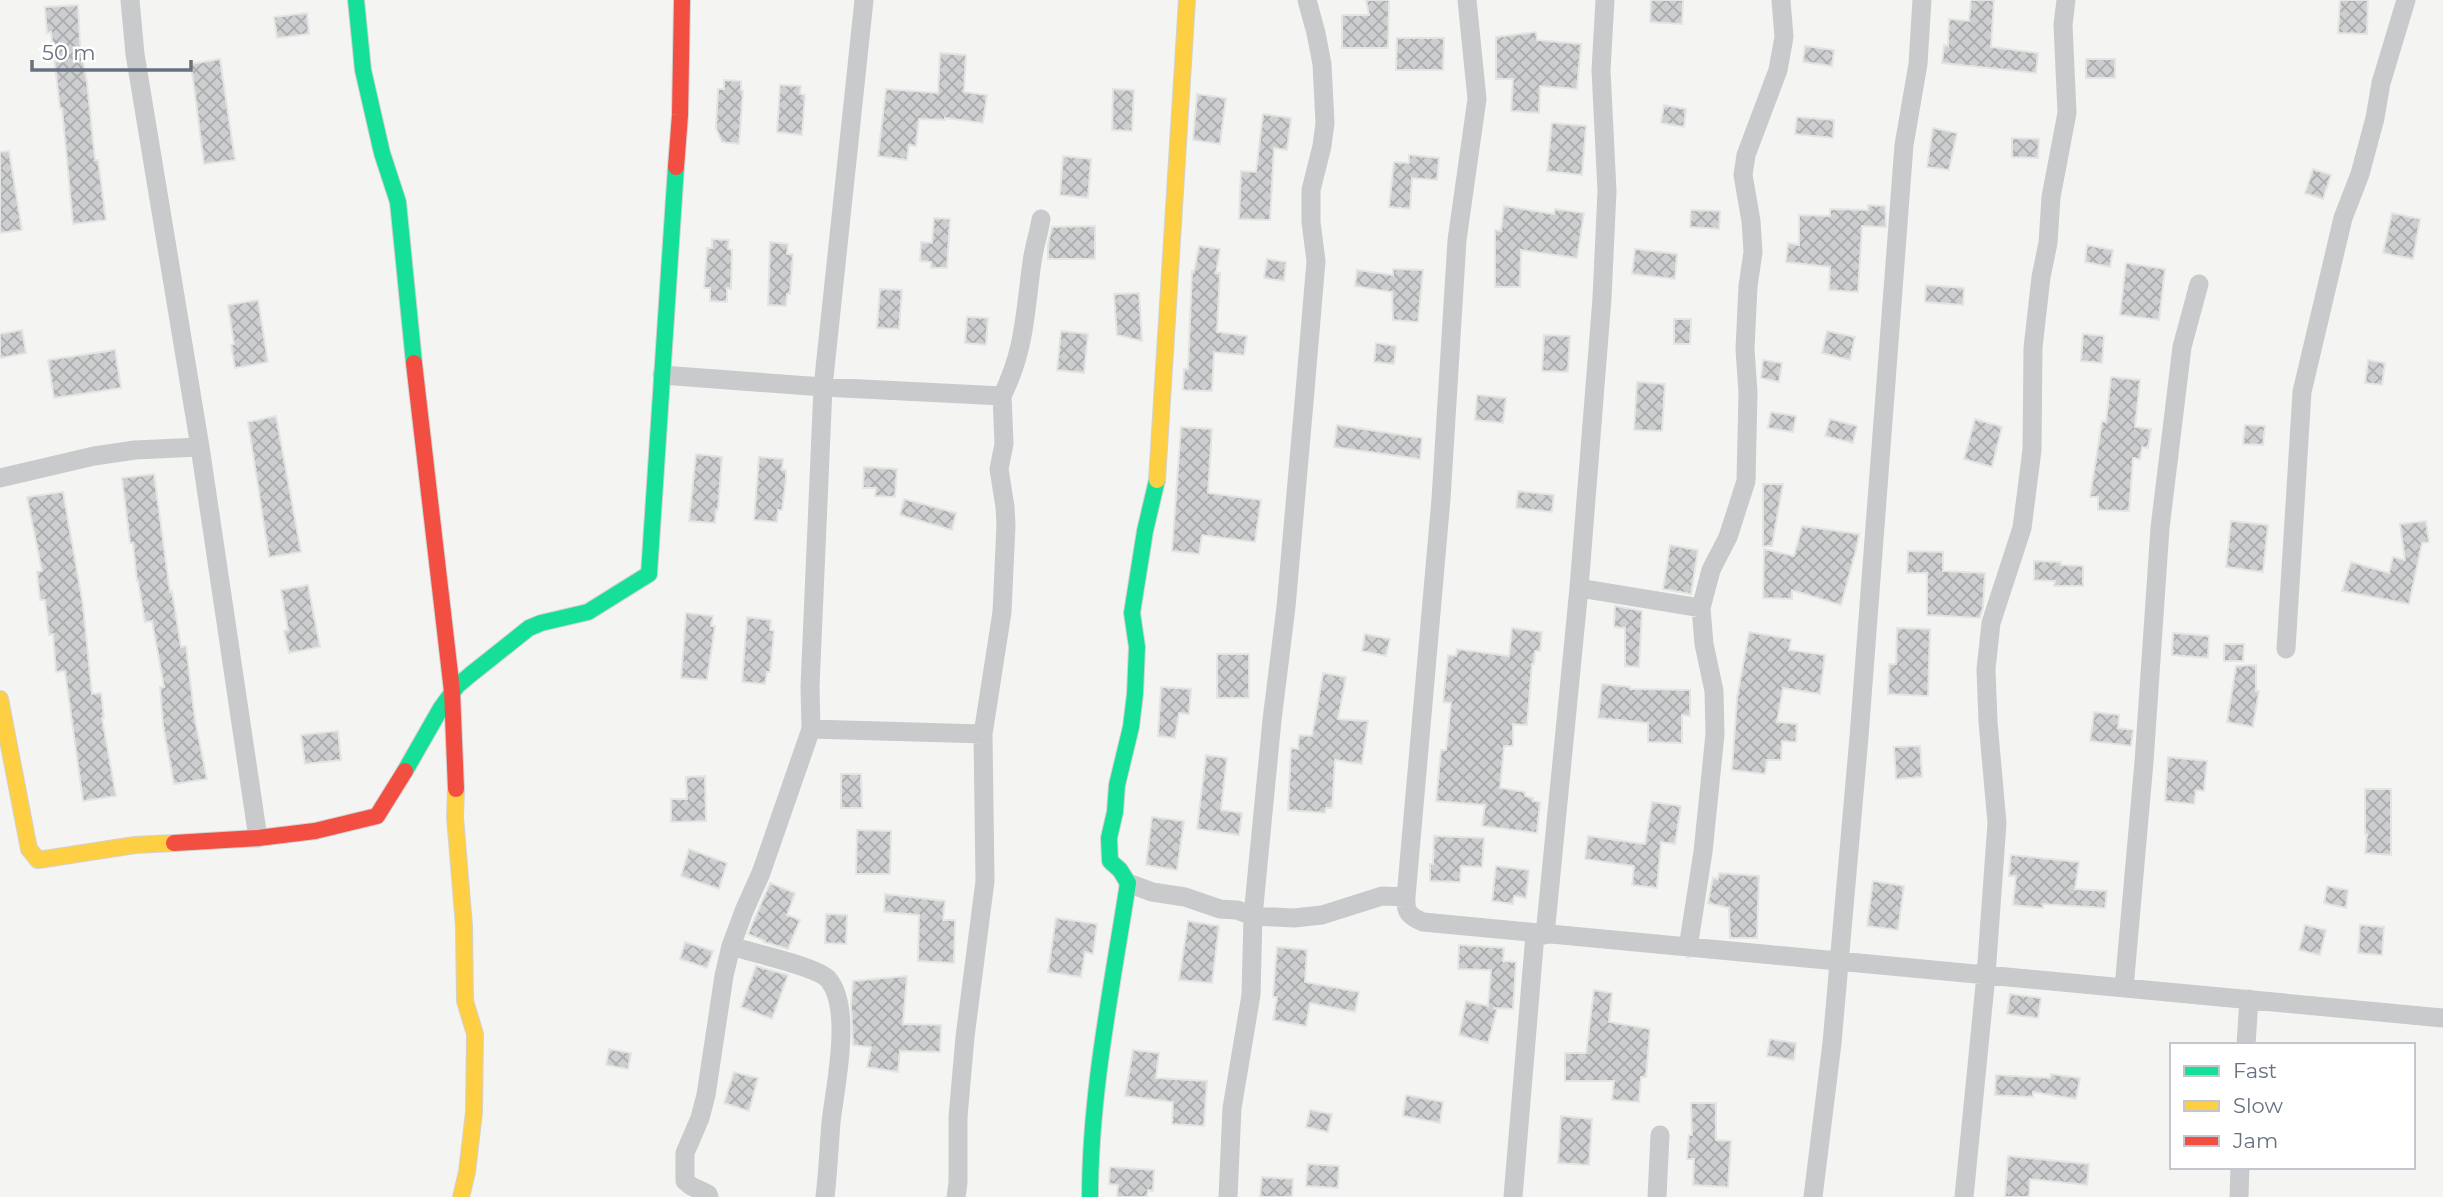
<svg xmlns="http://www.w3.org/2000/svg" width="2443" height="1197" viewBox="0 0 2443 1197" font-family="Montserrat,sans-serif">
  <style>
    .building { fill: url(#building-cross-hatch); stroke: #e4e4e3; stroke-width: 2 }
    .lines { fill: none; stroke-linecap: round; stroke-linejoin: round }
    .fast-casing { stroke: #d1d2d2; stroke-width: 18 }
    .slow-casing { stroke: #d1d2d2; stroke-width: 18 }
    .jam-casing { stroke: #d1d2d2; stroke-width: 18 }
    .street { stroke: #c9cacb; stroke-width: 19 }
    .fast { stroke: #16e098; stroke-width: 16 }
    .slow { stroke: #ffcf43; stroke-width: 16 }
    .jam { stroke: #f24e42; stroke-width: 16 }
  </style>
  <defs>
    <pattern id="building-cross-hatch" width="8" height="8" patternUnits="userSpaceOnUse" patternTransform="scale(1.75)"><rect width="8" height="8" fill="#cdcecf"/><path d="M0 0l8 8M0 8l8-8" fill="none" stroke="#aaacad"/></pattern>
  </defs>
  <rect width="100%" height="100%" fill="#f4f4f3"/>
  <path class="building" d="M1366,0H1389L1388,48H1342V15H1369Z
    M1651,0H1683L1682,24L1650,22Z
    M1971,0H1994L1991,47L2038,53L2036,73L1942,63L1944,45L1948,46L1949,19L1969,21Z
    M2340,0H2368L2367,34L2338,33Z
    M78,5L80,44L87,83L95,160H98L106,220L73,224L62,108H60L51,32L47,33L45,7Z
    M307,13L309,34L277,38L274,17Z
    M1536,32L1537,40L1581,44L1577,89L1540,86L1539,113L1511,111L1513,79H1496V37Z
    M1397,38H1444L1443,70H1396Z
    M1805,46L1834,50L1832,66L1803,62Z
    M940,53L966,55L964,92L987,95L983,123L945,118V120L919,119L916,146L909,145L907,160L878,156L886,89L938,93Z
    M220,59L235,160L204,164L191,64Z
    M2086,59H2115V78H2086Z
    M724,80L741,81V90L743,91L739,144L722,142L716,128L718,89H724Z
    M780,85L801,86L800,94L805,95L802,135L777,132Z
    M1113,89L1134,90L1132,131L1112,130Z
    M1197,94L1226,98L1220,144L1193,140Z
    M1664,105L1686,109L1684,127L1661,123Z
    M1263,114L1291,118L1287,150L1274,148L1270,220L1239,219L1241,171L1256,172Z
    M1797,117L1834,120L1833,138L1795,134Z
    M1552,123L1586,126L1582,175L1547,171Z
    M1933,128L1957,133L1949,170L1927,167Z
    M2012,138L2039,139L2038,158L2012,157Z
    M9,151L22,230L0,233V152Z
    M1409,155L1439,158L1437,180L1412,178L1410,209L1389,207L1394,162L1409,163Z
    M1063,156L1091,159L1088,198L1060,195Z
    M2313,169L2331,175L2323,199L2305,193Z
    M1868,205L1885,206L1886,227L1862,226L1858,292L1829,290L1830,267L1786,262L1788,243L1799,245V215L1830,216V209L1868,210Z
    M1504,206L1554,214L1555,209L1584,213L1577,258L1521,250L1520,287H1495V230L1501,231Z
    M1691,210L1720,211L1719,229L1690,227Z
    M2392,213L2420,219L2413,259L2383,253Z
    M934,218L950,219L947,268H931V262L920,261L921,242L932,243Z
    M1095,226V259H1048V244L1052,227Z
    M712,239L729,240L728,249L732,250L731,289L727,288V302L710,301V288H704L707,248H712Z
    M770,242L788,244L787,254H793L790,294H787L786,306L768,305Z
    M2087,245L2113,250L2110,267L2085,262Z
    M1199,246L1220,249L1216,273H1220L1217,332L1247,336L1244,355L1214,352L1212,391L1183,390L1184,369H1188L1192,271L1194,272Z
    M1635,249L1677,254L1675,279L1632,274Z
    M1267,259L1286,262L1284,281L1264,278Z
    M2126,263L2165,269L2159,320L2120,315Z
    M1393,269L1423,270L1418,322L1393,320L1392,292L1355,286L1357,270L1393,275Z
    M1926,285L1964,288L1963,305L1925,302Z
    M880,289L902,290L899,329L877,328Z
    M1139,293L1142,341L1117,335L1114,294Z
    M258,300L268,362L235,368L231,345L234,344L228,305Z
    M967,317L988,318L986,345L965,343Z
    M1674,319H1691L1690,344H1674Z
    M22,330L26,353L0,358V334Z
    M1061,331L1088,334L1084,373L1057,370Z
    M1827,331L1855,337L1850,360L1822,353Z
    M2083,334L2104,336L2102,363L2081,361Z
    M1544,335L1570,336L1568,372L1542,371Z
    M1376,343L1396,346L1394,364L1374,362Z
    M115,350L121,388L54,398L48,360Z
    M1763,360L1782,363L1779,382L1761,378Z
    M2368,360L2385,363L2382,385L2365,383Z
    M2111,377L2140,380L2135,427L2151,429L2148,448L2142,447L2140,459L2133,458L2129,511L2098,510V497H2090L2102,421L2106,422Z
    M1637,382L1665,384L1662,431L1634,430Z
    M1477,395L1506,398L1503,423L1475,420Z
    M1771,412L1796,416L1793,432L1768,428Z
    M276,416L301,552L269,557L248,422Z
    M1830,419L1857,426L1853,443L1825,436Z
    M1975,419L2002,427L1992,467L1964,459Z
    M1337,425L1422,438L1420,459L1334,447Z
    M2245,425L2265,426L2263,445L2243,444Z
    M1181,427L1212,429L1208,493L1261,500L1255,542L1202,535L1199,554L1172,551Z
    M696,454L722,457L718,510H716L715,523L689,521Z
    M759,457L783,459L782,470H786V480L782,510H778L777,522L754,520Z
    M864,467L897,469L895,497L875,496L876,488H863Z
    M154,474L170,592L172,591L181,647L186,646L195,720L207,779L174,784L163,725L160,687H164L152,621L145,622L138,581H137L133,543H130L122,478Z
    M1763,484H1783L1772,546H1763Z
    M1518,491L1554,495L1552,512L1516,508Z
    M63,492L83,605L92,694L101,693L104,718H102L116,796L83,801L65,671L56,672L53,634L49,635L45,600H40L37,572L42,571L27,497Z
    M904,499L956,513L952,530L900,515Z
    M2231,521L2268,525L2263,572L2226,567Z
    M2426,521L2429,542L2422,543L2409,604L2342,591L2351,562L2389,573L2393,557L2405,560L2400,524Z
    M1802,526L1859,534L1856,550L1841,605L1792,590V599L1763,598L1764,549L1794,556Z
    M1670,545L1698,550L1691,594L1663,589Z
    M1908,551L1943,552V571L1985,573L1983,607L1980,618L1927,615V573H1907Z
    M2034,561L2061,562V565L2083,566V586H2054L2055,581L2034,580Z
    M308,585L320,647L289,653L284,631L288,630L281,590Z
    M1615,606L1642,611L1639,667L1625,666V628L1614,627Z
    M686,613L713,616L711,626H715L707,680L681,678Z
    M747,617L771,620L770,630L774,631L770,672H767L765,684L742,682Z
    M1512,628L1542,632L1540,651H1535L1534,664H1532L1527,725L1513,724V746H1504L1500,788L1525,792V796L1533,798V801L1540,802L1537,833L1482,826L1485,805L1436,801L1441,750H1446L1451,703L1443,702L1448,655L1456,656L1457,649L1509,656Z
    M1897,628L1930,629L1928,696L1888,694L1889,664H1896Z
    M1749,632L1791,639L1789,650L1825,655L1820,694L1783,688L1777,722L1797,724L1796,742L1782,741L1781,760H1767L1765,774L1732,770L1737,698Z
    M2173,633L2209,636L2208,658L2172,655Z
    M1365,634L1390,639L1386,656L1362,651Z
    M2224,644H2244L2243,661H2224Z
    M1217,654H1249V698H1217Z
    M2256,665V691H2259L2253,727L2227,722L2236,666Z
    M1323,673L1346,677L1338,719L1368,721L1362,764L1335,760L1332,808H1326L1325,813L1288,810L1291,748L1298,749L1299,735L1312,736Z
    M1602,684L1630,687V689L1690,690V716L1682,715V743L1648,742V723L1598,718Z
    M1161,687L1191,689L1189,714L1179,713L1175,738L1158,736Z
    M2094,712L2119,715L2118,728L2133,730L2131,746L2090,741Z
    M338,731L341,760L305,764L301,735Z
    M1920,746L1922,777L1896,779L1894,747Z
    M1206,755L1227,758L1221,810L1242,813L1239,835L1197,829Z
    M2168,757L2207,761L2204,791L2196,790L2194,804L2165,801Z
    M841,774H861L862,808H841Z
    M705,776L706,821L671,822V799H687L686,777Z
    M2365,789H2391V855L2365,853L2367,834H2365Z
    M1652,802L1681,806L1675,844L1661,842L1657,888L1632,885L1634,866L1585,859L1588,836L1645,844Z
    M1152,817L1184,821L1177,870L1146,865Z
    M857,830L891,831L890,874H856Z
    M1434,836L1484,838L1482,867L1461,866L1460,882L1430,881V864H1433Z
    M689,849L727,863L719,889L681,876Z
    M2011,855L2079,862L2075,889L2107,891L2105,908L2043,904V908L2013,905L2016,876H2009Z
    M1496,866L1529,870L1526,898L1514,896L1513,904L1492,901Z
    M1719,873L1759,876L1757,938H1730L1729,908L1708,903L1713,878L1718,879Z
    M1873,881L1904,886L1898,930L1867,926Z
    M770,883L795,893L787,915L800,920L788,949L764,942L765,941L748,934Z
    M2327,886L2348,890L2346,908L2324,903Z
    M885,894L945,901L943,920H955L954,963L918,961L919,915L884,912Z
    M826,914L847,915L846,944L825,943Z
    M1056,918L1097,924L1093,954L1085,952L1081,977L1048,972Z
    M1188,921L1219,926L1212,983L1179,980Z
    M2305,925L2326,930L2320,955L2299,950Z
    M2360,925L2384,927L2382,955L2358,953Z
    M685,942L713,951L707,968L680,959Z
    M1459,945L1504,948L1503,961L1516,962L1513,1009L1493,1008L1497,1009L1488,1043L1459,1035L1466,1001L1488,1006L1491,970L1458,969Z
    M1277,947L1307,950L1305,982L1359,992L1355,1012L1310,1003L1306,1026L1273,1020L1277,997H1273Z
    M756,966L788,975L772,1019L741,1007Z
    M907,976L903,1024L941,1025L940,1052L900,1051L898,1072L867,1067L871,1047L853,1045L851,1004L853,981Z
    M1594,990L1612,993L1609,1022L1650,1029L1646,1077H1641L1639,1102L1612,1100L1614,1081H1565V1053H1586Z
    M2010,994L2041,998L2038,1018L2007,1014Z
    M1770,1039L1796,1043L1794,1060L1767,1056Z
    M609,1049L631,1053L628,1069L606,1065Z
    M1133,1050L1159,1053L1156,1078L1207,1081L1204,1126L1172,1124L1173,1102L1125,1096Z
    M734,1072L758,1078L749,1111L724,1103Z
    M2051,1074L2080,1078L2076,1099L2033,1092V1097L1995,1095L1996,1075L2050,1078Z
    M1406,1095L1443,1102L1440,1123L1403,1116Z
    M1691,1103H1716V1140L1731,1141L1728,1187L1693,1185L1694,1159H1687L1689,1135H1692Z
    M1310,1110L1332,1114L1328,1132L1306,1127Z
    M1561,1116L1592,1119L1589,1165L1558,1163Z
    M2008,1156L2089,1164L2087,1185L2030,1179L2029,1197H2005Z
    M1308,1164L1339,1166L1338,1188L1306,1186Z
    M1110,1167L1154,1170L1153,1191L1148,1190L1147,1197H1117L1118,1185L1109,1184Z
    M1262,1177L1293,1179L1292,1197H1260Z"/>
  <g class="lines">
    <g class="fast-casing">
      <path id="fast" d="M356,0L363,70L382,153L398,202L414,363
        M405,771L441,708L457,686L470,675L529,628L541,623L588,612L649,574L676,167
        M1090,1197C1090,1092 1112,987 1128,883L1120,870L1110,861L1109,838L1115,812L1117,785L1131,727L1135,694L1137,647L1132,613L1145,531L1157,480"/>
    </g>
    <g class="slow-casing">
      <path id="slow" d="M1157,480L1187,0
        M0,699L29,849L38,860L135,845L174,843
        M456,789L455,817L464,926L465,1001L475,1034L474,1112L467,1172L461,1197"/>
    </g>
    <g class="jam-casing">
      <path id="jam" d="M676,167L680,115L682,0
        M414,363L452,691L456,789
        M174,843L258,838L315,831L377,816L405,771"/>
    </g>
    <path class="street" d="M130,0L135,54L200,447L258,838
      M662,375L823,387L1002,396C1025,350 1025,312 1032,262C1034,247 1039,233 1041,219
      M0,478L94,456L135,450L200,447
      M1579,588L1701,608
      M2286,649L2302,392L2343,218L2360,174L2375,118L2381,83L2406,0
      M811,729L983,734
      M1128,883L1152,892L1185,897L1220,909L1237,910L1253,916L1294,918L1322,915L1382,896L1406,897L1441,499L1457,240L1477,99L1467,0
      M1406,897C1405,912 1409,916 1423,922L2443,1018
      M1545,935L1579,588L1602,298L1607,191L1601,70L1605,0
      M731,946C752,953 816,966 828,979C853,1008 835,1087 831,1122C829,1147 828,1172 825,1197
      M1688,948L1703,852L1715,734L1714,691L1704,644L1701,608L1711,570L1728,537L1746,481L1748,393L1745,349L1748,286L1753,252L1751,221L1743,175L1746,155L1778,70L1784,37L1781,0
      M2124,988L2144,762L2160,528L2182,347L2199,284
      M2246,1045L2249,999
      M709,1197L708,1194L691,1186L685,1181V1153L700,1118L706,1095L724,976L731,946L744,911L761,873L811,729L810,687L823,387L864,0
      M956,1197L958,1183V1117L965,1037L985,881L983,734L1002,612L1006,525L1005,507L999,469L1004,444L1002,396
      M1228,1197L1232,1108L1251,995L1253,916L1272,720L1286,607L1305,391L1316,261L1311,222V190L1322,146L1325,123L1322,64L1316,33L1307,0
      M1513,1197L1535,934
      M1657,1197L1660,1135
      M1813,1197L1832,1043L1859,737L1904,145L1918,64L1922,0
      M1964,1197L1986,975L1997,823L1988,722L1986,669L1991,623L2022,528L2032,450L2033,348L2041,277L2048,243L2051,197L2067,113L2063,25L2066,0
      M2239,1197L2240,1167"/>
    <use href="#fast" class="fast"/>
    <use href="#slow" class="slow"/>
    <use href="#jam" class="jam"/>
  </g>
  <rect x="2170" y="1043" width="245" height="126" fill="#ffffff" stroke="#c2c7cd" stroke-width="2"/>
  <rect x="2184" y="1066" width="35" height="10" fill="#16e098" stroke="#c2c7cd" stroke-width="2"/>
  <text x="2233" y="1078" font-size="21" fill="#677281">Fast</text>
  <rect x="2184" y="1101" width="35" height="10" fill="#ffcf43" stroke="#c2c7cd" stroke-width="2"/>
  <text x="2233" y="1113" font-size="21" fill="#677281">Slow</text>
  <rect x="2184" y="1136" width="35" height="10" fill="#f24e42" stroke="#c2c7cd" stroke-width="2"/>
  <text x="2233" y="1148" font-size="21" fill="#677281">Jam</text>
  <path d="M32 60v10h159v-10" fill="none" stroke="#677281" stroke-width="3.5"/>
  <text x="42" y="60" font-size="21" fill="#677281" stroke="#ffffff" stroke-width="5" paint-order="stroke">50 m</text>
</svg>
